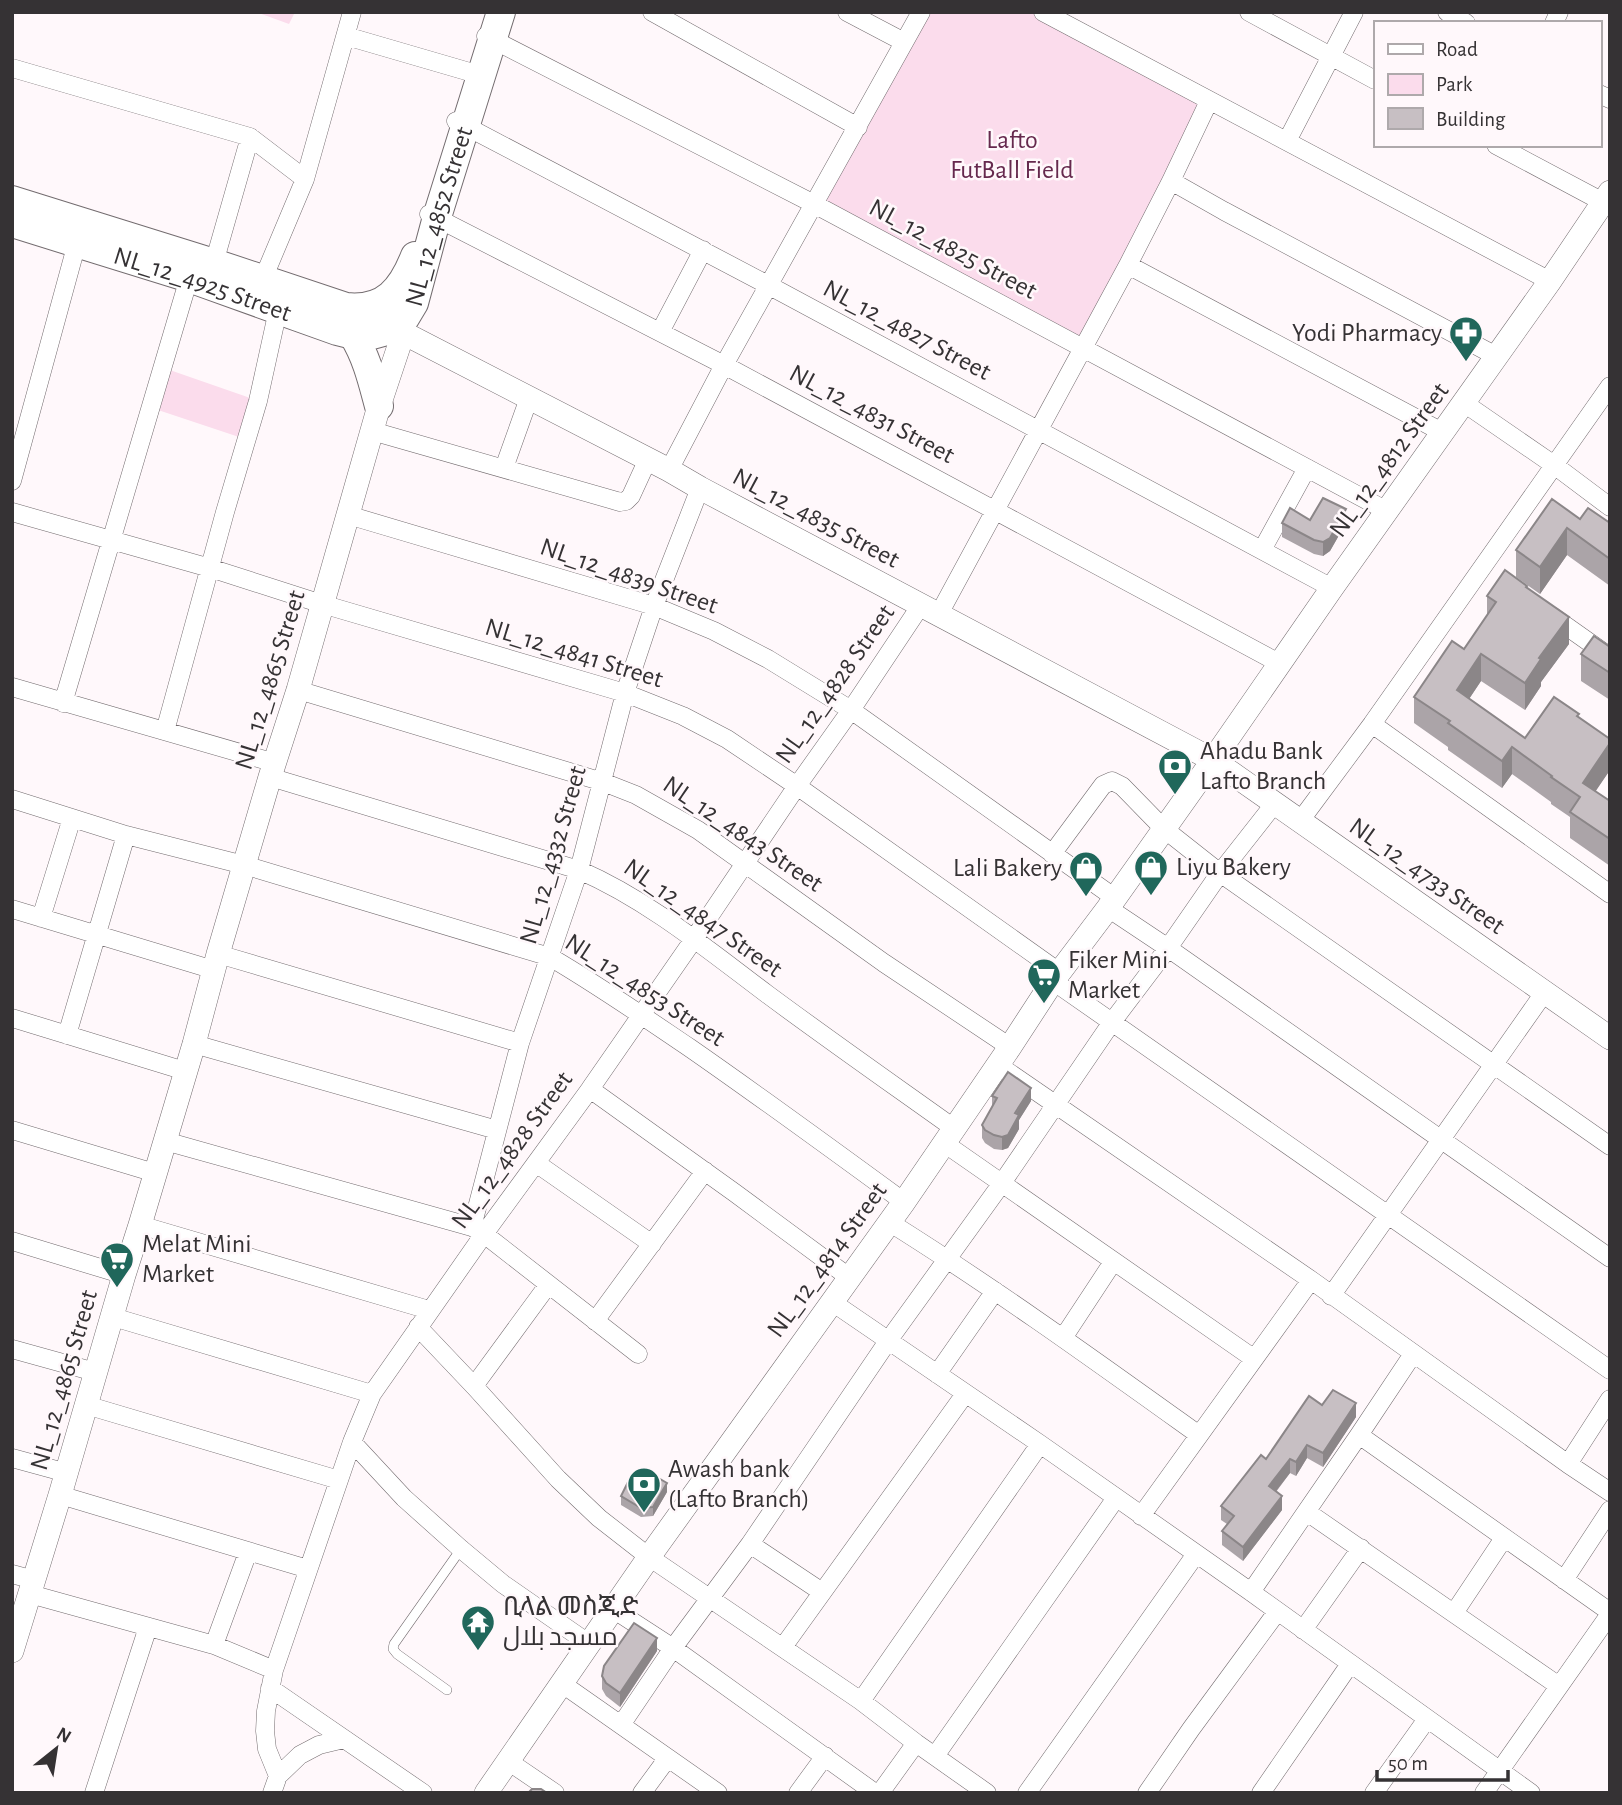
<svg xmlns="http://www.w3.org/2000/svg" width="1622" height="1805" viewBox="0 0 1622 1805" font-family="'Alegreya Sans',Cairo,'Noto Sans Ethiopic',sans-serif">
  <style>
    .green { fill: #fbdcec }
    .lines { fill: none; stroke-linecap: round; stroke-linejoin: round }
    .service-casing { stroke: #736c6f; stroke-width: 10 }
    .minor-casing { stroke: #736c6f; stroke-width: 19 }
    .tertiary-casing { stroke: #736c6f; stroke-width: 24 }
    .primary-casing { stroke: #736c6f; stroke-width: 30 }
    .service { stroke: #fff; stroke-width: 9 }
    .minor { stroke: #fff; stroke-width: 18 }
    .tertiary { stroke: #fff; stroke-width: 23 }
    .primary { stroke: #fff; stroke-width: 28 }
    .wall { fill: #aba4a8 }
    .shaded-wall { fill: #8b8688 }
    .building { fill: #c7bfc3; stroke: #8b8688; stroke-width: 2 }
    .labels { text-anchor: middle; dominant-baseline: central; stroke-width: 5; stroke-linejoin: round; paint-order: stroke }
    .park-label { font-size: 26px; fill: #66294e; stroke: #fff8fb }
    .street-label { font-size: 26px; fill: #353234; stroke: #fff8fb }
    .poi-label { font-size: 26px; fill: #353234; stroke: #fff8fb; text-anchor: start }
  </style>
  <rect width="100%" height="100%" fill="#fff8fb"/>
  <path class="green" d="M256,12H295L289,24Z
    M926,12H1040L1207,100L1082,348L813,208Z
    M164,368L262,402L251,441L152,408Z"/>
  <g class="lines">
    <g class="service-casing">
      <path id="service" d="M447,1690L397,1654L393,1649L394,1644L461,1549"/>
    </g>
    <g class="minor-casing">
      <path id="minor" d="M652,12L858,127
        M847,12L904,42
        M1043,12L1550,281
        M1249,12L1375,80
        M1447,12L1466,23
        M1554,23L1559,12
        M346,36L480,75
        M486,36L814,204L1387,511
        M12,68L250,137L214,263
        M1599,94L1610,99
        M456,121L768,285L1332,588
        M250,137L305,179
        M1287,141L1354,12
        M1496,145L1603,202
        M1171,181L1224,211L1496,356
        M429,214L724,365L1279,663
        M1128,265L1442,432
        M263,279L305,179L352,12
        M660,332L703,250
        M1464,403L1554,465L1610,507
        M372,431L620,502L626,501L631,496L648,459
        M504,468L529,398
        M669,470L724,365L921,12
        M12,481L77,243
        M12,512L210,568L322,604L625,693L683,716L727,739L797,786L1059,972
        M348,515L654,606L714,631L768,659L851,710L1115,898
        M1262,550L1307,468
        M939,614L1128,265L1171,181L1209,101
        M1552,616L1610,657
        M12,687L275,763
        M298,690L603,782L636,795L698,830L884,963L1010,1047
        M63,703L189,278
        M1372,724L1610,894
        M165,731L225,512L258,401L278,310
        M270,777L579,870C648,900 707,949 767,994C829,1040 892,1084 955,1129
        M12,799L126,835L244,865L550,957C598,985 644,1017 690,1048C762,1098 833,1150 904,1202
        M1300,821L1372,724L1610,386
        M1052,854L1103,785L1112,781L1122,786L1163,828L1220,873L1610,1146
        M1108,908L1168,948L1610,1258
        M12,909L214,970
        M41,918L72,818
        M218,954L520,1043
        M1053,981L1610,1370
        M12,1018L185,1071
        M67,1035L126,835
        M194,1044L497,1130
        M998,1065L1311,1280L1568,1464L1610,1492
        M590,1089L735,1193L850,1278
        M12,1130L155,1173
        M165,1141L472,1227
        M944,1143L1253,1358
        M536,1163L652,1244
        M889,1222C996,1289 1097,1362 1199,1435
        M140,1225L429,1310
        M12,1241L124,1275
        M1331,1296L1544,993
        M832,1302L1040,1444L1251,1592L1531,1793
        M113,1317L372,1394
        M595,1321L705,1171
        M418,1327L474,1386L558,1479L599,1518L649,1557L861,1701L916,1743L987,1793
        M1063,1338L1113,1262
        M12,1349L95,1372
        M638,1354L484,1234L472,1227L520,1043L579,870L625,693L654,606L700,488
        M937,1374L995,1291
        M474,1386L548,1285
        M86,1405L339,1480
        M1359,1435L1610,1612
        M352,1442L404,1498L461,1549L503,1584L588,1643
        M12,1458L67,1473
        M1568,1464L1610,1399
        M60,1495L308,1569
        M1307,1512L1559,1686
        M1141,1516L1311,1280
        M750,1544L822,1592
        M12,1574L34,1580
        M1564,1580L1610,1510
        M1251,1592L1359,1435L1413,1354
        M30,1594L214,1645L274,1670
        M613,1609L673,1648L875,1793
        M1454,1613L1504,1538
        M1303,1630L1361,1548
        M214,1645L248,1552
        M783,1647L965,1394
        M561,1683L718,1793
        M270,1688L423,1793
        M861,1701L1040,1444
        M621,1725L673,1648L750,1544L888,1341L1002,1183L1112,1022L1168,948L1220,873L1275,803
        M935,1756L1116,1498
        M508,1761L555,1793
        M278,1776L267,1749L265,1731L266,1711L274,1670L352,1442L372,1394L484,1234L590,1089L694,939L797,786L851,710L921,605
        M94,1793L148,1627
        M272,1793L278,1776L300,1755L319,1745L344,1739
        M642,1793L667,1759
        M798,1793L825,1756
        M880,1793L916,1743
        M1027,1793L1196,1554
        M1147,1793L1191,1729L1277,1612
        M1261,1793L1350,1664
        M1374,1793L1427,1719
        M1484,1793L1610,1614"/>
    </g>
    <g class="tertiary-casing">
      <path id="tertiary" d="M355,308L669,470L700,488L1213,760L1610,1038
        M12,1651L60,1495L124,1275L140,1225L194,1044L218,954L270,777L298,690L379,406L403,334
        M486,1793L649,1557L904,1202L1010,1047L1053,981L1108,908L1213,760L1332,588L1550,281L1610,192"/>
    </g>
    <g class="primary-casing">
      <g id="primary">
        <path d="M12,200L214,263L346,307C385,311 402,289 415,256"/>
        <path id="s1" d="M12,223L189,278L337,331L353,335H372L383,332L405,318L414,303L437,217L501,12"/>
        <path d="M353,335C367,358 372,380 379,406"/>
      </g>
    </g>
    <use href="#service" class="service"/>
    <use href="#minor" class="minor"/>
    <use href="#tertiary" class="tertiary"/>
    <use href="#primary" class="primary"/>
  </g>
  <path class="wall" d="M1610,418V448L1608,447V420Z
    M1580,519L1610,523V586L1567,555L1540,594L1516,577V550Z
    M1310,520L1346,523L1330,551L1323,556L1314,554L1282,537V523Z
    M1527,588L1569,644L1541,682V686L1525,710L1481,681L1469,699L1525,738L1579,718L1610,739V770L1595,791L1610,801V866L1570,838V817L1551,804V802L1512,774L1502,788L1448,750V747L1414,723V697L1464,649L1487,615V596Z
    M1610,647V700L1581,681V654Z
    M992,1096L1031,1101L1019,1120V1129L1008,1148L1002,1150L994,1149L985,1143L982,1138V1125L992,1108Z
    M1322,1405L1356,1417L1323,1467L1307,1458L1296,1476L1290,1473L1276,1492L1282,1510L1243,1561L1222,1545V1531L1227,1524L1221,1520V1506L1266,1459Z
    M667,1492L653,1516L641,1517L621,1505V1496Z
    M657,1651L620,1707L606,1696L602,1689V1676Z"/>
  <path class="shaded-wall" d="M1346,509V523L1330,551L1323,556V542Z
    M1567,528V555L1540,594V567Z
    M1569,617V644L1541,682V686L1525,710V683L1539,658Z
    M1481,654V681L1457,717V690Z
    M1610,743V770L1583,810V783Z
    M1512,747V774L1502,788V761Z
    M1031,1088V1101L1019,1120V1129L1008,1148L1002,1150V1137Z
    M1356,1403V1417L1323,1467V1453Z
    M1307,1445V1458L1296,1476V1462Z
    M1290,1459V1473L1269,1500V1486Z
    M667,1483V1492L653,1516V1507Z
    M1282,1496V1510L1243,1561V1547Z
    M657,1638V1651L620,1707V1693Z"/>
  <path class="building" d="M1323,498L1346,509L1330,538L1323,542L1314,540L1282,523L1290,508L1310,520Z
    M1552,499L1580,519L1588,508L1610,523V559L1567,528L1540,567L1516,550Z
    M1505,570L1527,586L1526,587L1569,617L1539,658L1541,659L1525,683L1481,654L1457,690L1525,738L1554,697L1579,714L1577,716L1610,739V743L1583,783L1610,801V839L1570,812L1580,797L1551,777L1552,776L1512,747L1502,761L1448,723L1450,721L1414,697L1452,641L1464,649L1496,602L1487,596Z
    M1594,636L1610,647V673L1581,654Z
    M1008,1072L1031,1088L1015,1113L1019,1115L1008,1135L1002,1137L994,1135L985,1130L982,1125L997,1098L992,1096Z
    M1333,1390L1356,1403L1323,1453L1307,1445L1296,1462L1290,1459L1269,1486L1282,1496L1243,1547L1222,1531L1234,1516L1221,1506L1261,1455L1266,1459L1309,1396L1322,1405Z
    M648,1472L667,1483L653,1507L641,1508L621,1496L632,1474Z
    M634,1623L657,1638L620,1693L606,1683L602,1676L604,1666Z
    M532,1789H541L547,1793H528Z"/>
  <defs>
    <g id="pharmacy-pin" transform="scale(1.75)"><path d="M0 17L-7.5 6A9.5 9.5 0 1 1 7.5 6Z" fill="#20675b" stroke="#fff8fb"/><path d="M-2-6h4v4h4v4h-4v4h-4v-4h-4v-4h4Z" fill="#fff"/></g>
    <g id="bank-pin" transform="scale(1.75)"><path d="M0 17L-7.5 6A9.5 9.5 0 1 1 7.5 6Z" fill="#20675b" stroke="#fff8fb"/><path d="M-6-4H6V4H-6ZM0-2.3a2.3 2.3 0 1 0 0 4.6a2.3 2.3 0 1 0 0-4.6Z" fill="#fff"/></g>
    <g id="shop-pin" transform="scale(1.75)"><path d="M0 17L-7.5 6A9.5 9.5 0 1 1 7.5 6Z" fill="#20675b" stroke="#fff8fb"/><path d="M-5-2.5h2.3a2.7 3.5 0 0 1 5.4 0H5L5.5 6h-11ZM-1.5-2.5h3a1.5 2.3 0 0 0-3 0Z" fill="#fff"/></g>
    <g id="supermarket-pin" transform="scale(1.75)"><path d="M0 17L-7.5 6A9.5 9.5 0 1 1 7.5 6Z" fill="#20675b" stroke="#fff8fb"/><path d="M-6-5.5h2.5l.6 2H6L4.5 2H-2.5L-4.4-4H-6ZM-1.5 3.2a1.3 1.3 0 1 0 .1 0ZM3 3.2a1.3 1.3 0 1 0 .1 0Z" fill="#fff"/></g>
    <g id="temple-pin" transform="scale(1.75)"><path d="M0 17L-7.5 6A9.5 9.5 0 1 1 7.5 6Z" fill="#20675b" stroke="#fff8fb"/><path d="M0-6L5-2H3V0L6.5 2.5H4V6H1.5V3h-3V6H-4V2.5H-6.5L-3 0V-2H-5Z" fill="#fff"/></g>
  </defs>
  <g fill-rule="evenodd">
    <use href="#pharmacy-pin" x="1466" y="333"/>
    <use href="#bank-pin" x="1175" y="766"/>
    <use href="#shop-pin" x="1151" y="867"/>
    <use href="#shop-pin" x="1086" y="868"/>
    <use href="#supermarket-pin" x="1044" y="975"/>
    <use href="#supermarket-pin" x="117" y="1259"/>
    <use href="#bank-pin" x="644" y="1484"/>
    <use href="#temple-pin" x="478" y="1622"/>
  </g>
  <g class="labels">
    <g class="park-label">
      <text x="1012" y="140">Lafto<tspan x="1012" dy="30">FutBall Field</tspan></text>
    </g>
    <g class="street-label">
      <text stroke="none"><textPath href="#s1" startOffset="523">NL_12_4852 Street</textPath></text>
      <text transform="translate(953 249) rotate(28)">NL_12_4825 Street</text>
      <text stroke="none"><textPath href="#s1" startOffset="200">NL_12_4925 Street</textPath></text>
      <text transform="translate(907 330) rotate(28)">NL_12_4827 Street</text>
      <text transform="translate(872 414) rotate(28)">NL_12_4831 Street</text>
      <text transform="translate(1389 460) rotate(-54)">NL_12_4812 Street</text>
      <text transform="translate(816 518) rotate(28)">NL_12_4835 Street</text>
      <text transform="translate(629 576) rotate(19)">NL_12_4839 Street</text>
      <text transform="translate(574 653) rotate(17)">NL_12_4841 Street</text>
      <text transform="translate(270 680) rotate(-73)">NL_12_4865 Street</text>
      <text transform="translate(835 684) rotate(-55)">NL_12_4828 Street</text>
      <text transform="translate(743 834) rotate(34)">NL_12_4843 Street</text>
      <text transform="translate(553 855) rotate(-74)">NL_12_4332 Street</text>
      <text transform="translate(1427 876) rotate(35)">NL_12_4733 Street</text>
      <text transform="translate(703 918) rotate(35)">NL_12_4847 Street</text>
      <text transform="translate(645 990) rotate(33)">NL_12_4853 Street</text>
      <text transform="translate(512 1150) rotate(-54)">NL_12_4828 Street</text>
      <text transform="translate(827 1260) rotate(-54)">NL_12_4814 Street</text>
      <text transform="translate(64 1380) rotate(-74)">NL_12_4865 Street</text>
    </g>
    <g class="poi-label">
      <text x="1442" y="333" text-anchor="end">Yodi Pharmacy</text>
      <text x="1200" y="751">Ahadu Bank<tspan x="1200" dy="30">Lafto Branch</tspan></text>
      <text x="1176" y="867">Liyu Bakery</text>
      <text x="1062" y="868" text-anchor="end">Lali Bakery</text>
      <text x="1068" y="960">Fiker Mini<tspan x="1068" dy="30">Market</tspan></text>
      <text x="142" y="1244">Melat Mini<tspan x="142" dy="30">Market</tspan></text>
      <text x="668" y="1469">Awash bank<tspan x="668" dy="30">(Lafto Branch)</tspan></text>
      <text x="503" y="1607">ቢላል መስጂድ<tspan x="503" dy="30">مسجد بلال</tspan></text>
    </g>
  </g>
  <rect width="1622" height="1805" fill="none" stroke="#353234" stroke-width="28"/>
  <rect x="1374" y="21" width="228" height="126" fill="#fff8fb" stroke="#aea9ab" stroke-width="2"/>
  <rect x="1388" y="44" width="35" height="10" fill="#ffffff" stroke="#aea9ab" stroke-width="2"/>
  <text x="1436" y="56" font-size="21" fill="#353234">Road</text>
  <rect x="1388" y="74" width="35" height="21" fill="#fbdcec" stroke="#aea9ab" stroke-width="2"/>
  <text x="1436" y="91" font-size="21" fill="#353234">Park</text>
  <rect x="1388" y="108" width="35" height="21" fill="#c7bfc3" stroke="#aea9ab" stroke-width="2"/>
  <text x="1436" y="126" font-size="21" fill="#353234">Building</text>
  <g transform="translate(56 1749) rotate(30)" stroke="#fff8fb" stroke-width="5" paint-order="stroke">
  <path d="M0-5L12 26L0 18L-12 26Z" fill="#353234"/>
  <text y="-10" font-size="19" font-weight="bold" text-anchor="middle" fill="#353234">N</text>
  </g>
  <path d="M1377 1770v10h131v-10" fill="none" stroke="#353234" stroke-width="3.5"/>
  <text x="1388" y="1770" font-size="21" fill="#353234" stroke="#fff8fb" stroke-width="5" paint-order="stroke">50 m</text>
</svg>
